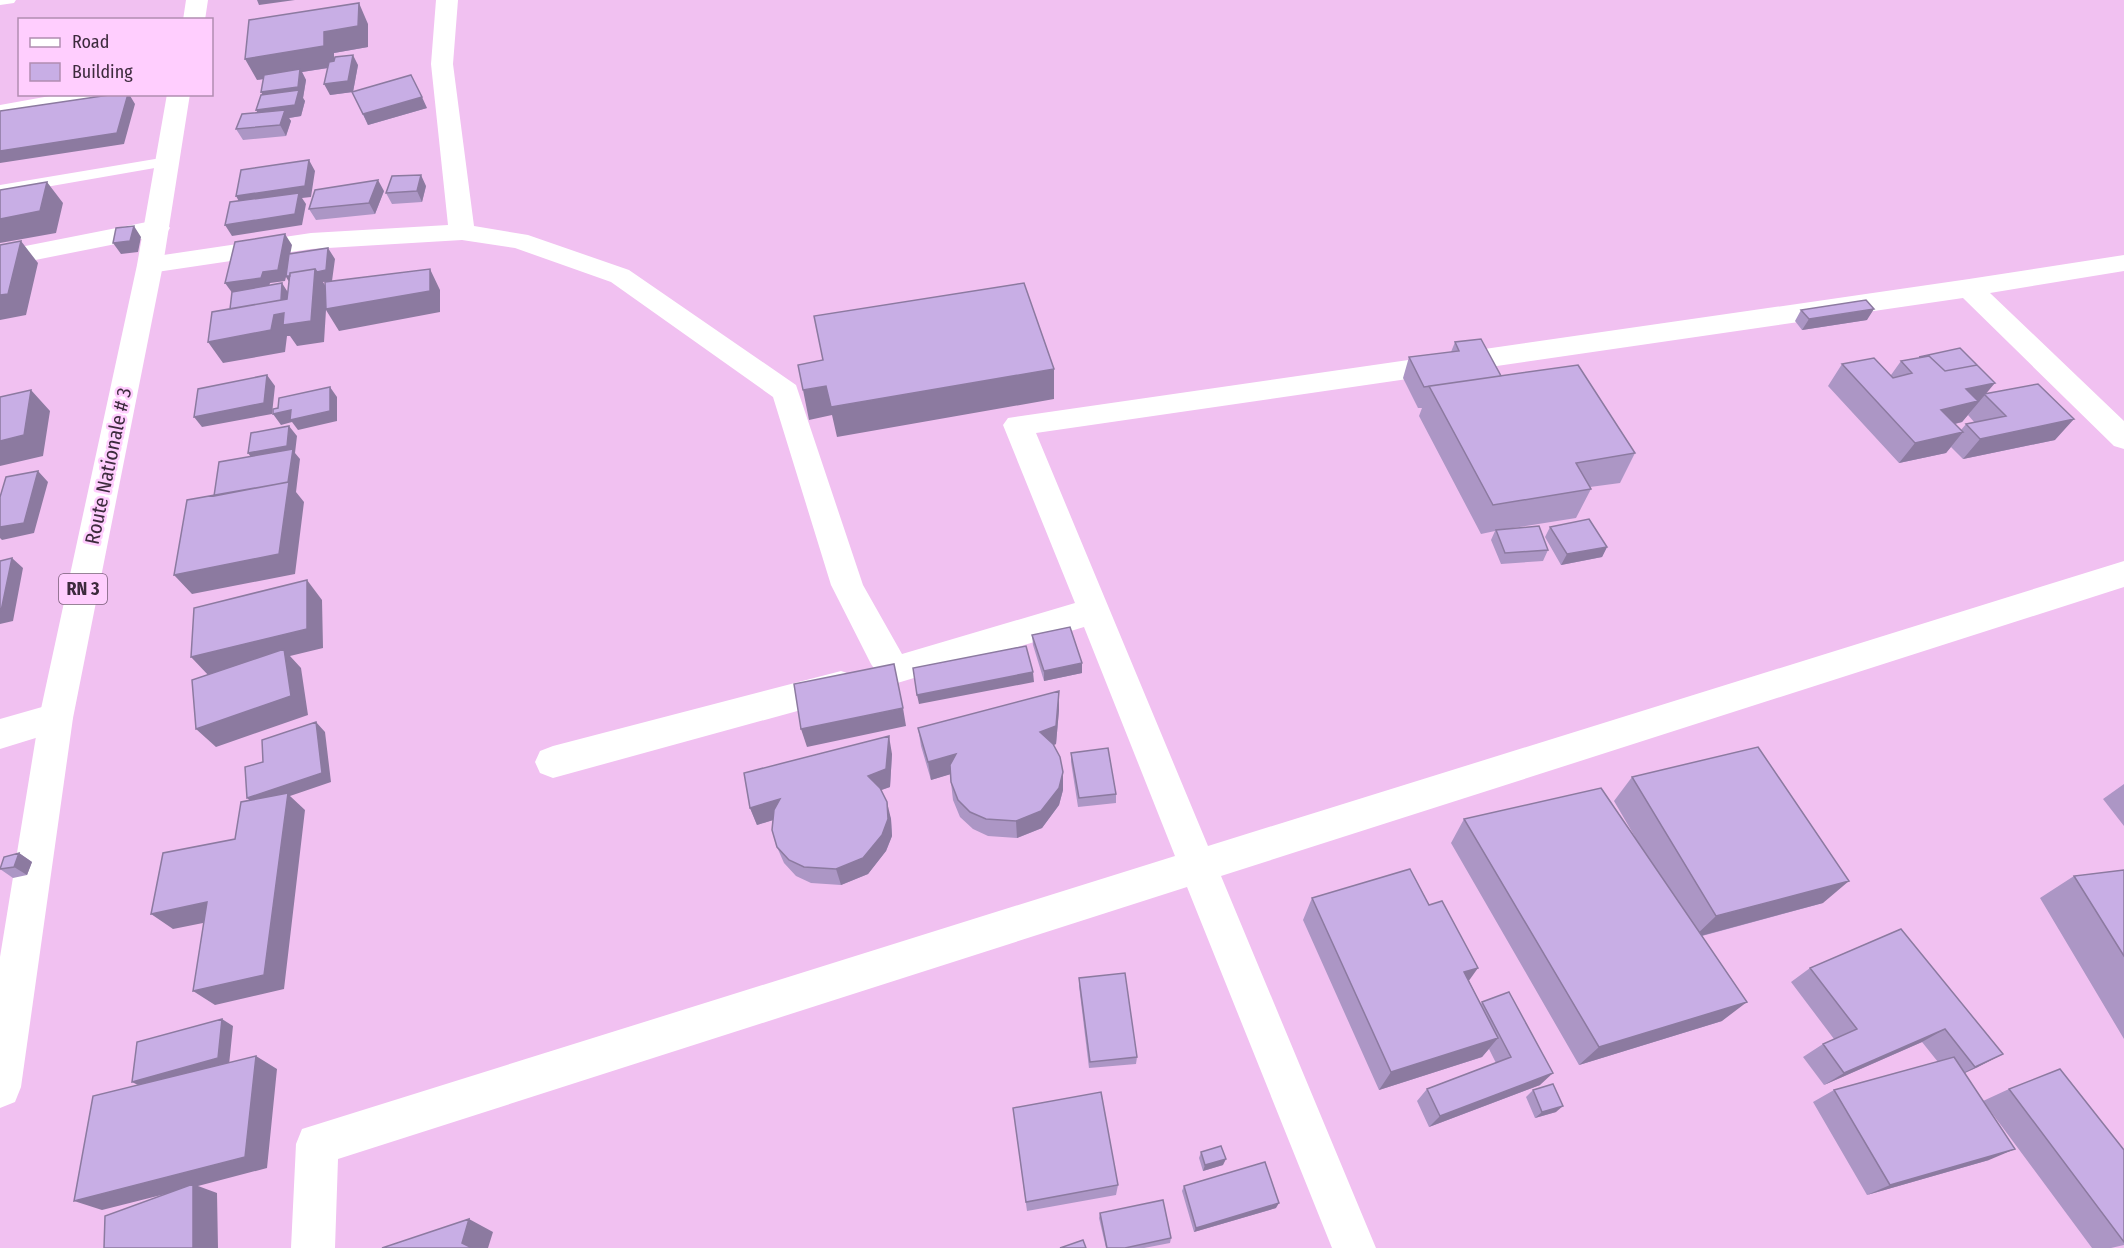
<svg xmlns="http://www.w3.org/2000/svg" width="2124" height="1248" viewBox="0 0 2124 1248" font-family="'Fira Sans Condensed',sans-serif">
  <style>
    .lines { fill: none; stroke-linecap: round; stroke-linejoin: round }
    .service { fill: #fff; fill-rule: evenodd }
    .minor { fill: #fff; fill-rule: evenodd }
    .primary { fill: #fff; fill-rule: evenodd }
    .wall { fill: #ac96c5; fill-rule: evenodd }
    .shaded-wall { fill: #8c7aa0 }
    .building { fill: #c8aee5; stroke: #8c7aa0; stroke-width: 1.5 }
    .labels { text-anchor: middle; dominant-baseline: central; stroke-width: 5; stroke-linejoin: round; paint-order: stroke }
    .shield { fill: #ffcefe; stroke: #775c77; stroke-width: 1.5 }
    .shield-label { font-size: 18px; font-weight: bold; fill: #3d2b3d }
    .street-label { font-size: 20px; fill: #3d2b3d; stroke: #ffcefe }
  </style>
  <rect width="100%" height="100%" fill="#f1c1f1"/>
  <g class="lines">
    <path class="service" d="M0,0H16L14,3L0,5Z
      M61,94H97L90,98L0,113V105Z
      M167,157L175,162L172,165L0,195V185Z"/>
    <path class="minor" d="M436,0H458L453,64L474,226L528,235L629,270L796,385L863,585L902,654L1075,603L1003,425L1008,418L1969,279L2124,255V271L1990,293L2124,421V449L2114,446L1963,298L1036,433L1208,846L2124,561V587L1221,876L1376,1248H1332L1187,887L338,1159L335,1248H291L296,1144L302,1129L1175,856L1084,627L894,684L882,680L871,664L831,585L773,397L611,282L515,248L462,240L311,249L150,273L141,271L137,265L141,259L150,257L311,233L448,225L431,64Z
      M157,220L166,222L170,228L166,234L0,267V251Z
      M841,671L853,675L858,685L853,695L841,699L553,778L540,773L535,762L540,751L553,746Z
      M56,703L68,708L73,718L68,728L0,749V719Z"/>
    <path class="primary" d="M186,0H208L205,20H183Z
      M167,94H190L163,265L73,718L21,1087L15,1102L0,1108V957L39,718L137,265Z"/>
  </g>
  <path class="wall" d="M368,24V47L334,53V60L358,65L353,92L427,108L368,125L352,92L330,95L328,68L302,72L306,80L303,98L305,101L301,116L289,118L291,121L286,136L243,140L236,129L258,113L263,94L264,79L257,80Z
    M426,186L422,202L392,204L386,193Z
    M384,191L375,214L316,220L309,209Z
    M1801,310L1867,320L1802,330L1795,321Z
    M1455,342L1501,376L1635,453L1620,483L1590,487L1591,489L1576,518L1513,528L1548,550L1543,561L1501,564L1491,540L1495,531L1481,534L1419,416L1422,408H1418L1403,378L1409,357L1451,352Z
    M1901,361L1985,394L2055,440L1963,459L1951,447L1946,453L1899,463L1828,386L1842,364L1891,375ZM1977,404L1968,415L1975,423L1966,424L1961,430L1955,424L1962,422Z
    M1550,527L1607,547L1602,557L1561,565L1545,537Z
    M1032,635L1082,673L1044,681L1033,645Z
    M1059,710L1056,744L1054,745L1063,772V790L1059,805L1042,828L1017,838L988,836L973,829L960,817L953,800L950,774L931,780L921,746L918,728Z
    M1071,753L1116,794V803L1078,807L1071,762Z
    M892,754L890,787L881,790L891,819L892,836L886,851L868,874L841,885L811,883L796,876L784,863L777,847L773,820L757,825L750,808Z
    M1632,777L1823,903L1702,936L1722,1021L1579,1065L1451,843L1464,819L1635,837L1614,801Z
    M2124,784V826L2103,799Z
    M19,853L32,862L27,875L13,878L0,869Z
    M2124,870V1039L2040,898L2074,876Z
    M1312,898L1469,981L1481,1004L1482,1002L1540,1085L1429,1127L1417,1101L1427,1089L1496,1063L1489,1049L1482,1057L1379,1090L1303,920Z
    M1901,929L1978,1067L1965,1073L1989,1160L1867,1195L1813,1102L1834,1090L1938,1062L1922,1042L1824,1085L1803,1057L1823,1044L1834,1039L1791,982L1810,968Z
    M1079,978L1137,1057L1136,1064L1089,1068L1079,986Z
    M2009,1089L2124,1150V1245L2111,1248H2092L1983,1101Z
    M1533,1090L1556,1112L1535,1118L1526,1097Z
    M1013,1108L1118,1185L1116,1195L1027,1211Z
    M1201,1152L1223,1165L1203,1171L1199,1158Z
    M1184,1186L1276,1208L1194,1232L1182,1191Z
    M1100,1213L1171,1238L1170,1243L1144,1248H1106L1099,1218Z"/>
  <path class="shaded-wall" d="M257,0H295L259,5Z
    M359,3L368,24V47L334,53V67L302,72L306,80L303,98L305,101L301,116L289,118L291,121L286,136L280,125L262,121L256,110L267,103L261,92L299,73L257,80L245,59L324,32Z
    M353,55L358,65L353,92L330,95L324,84Z
    M128,94H129L135,104L124,144L0,163V151Z
    M422,97L427,108L368,125L363,114Z
    M309,160L315,171L311,197L302,198L306,204L302,225L232,236L225,225L242,207L236,196Z
    M421,175L426,186L422,202L417,191Z
    M378,180L384,191L375,214L369,203Z
    M47,182L63,203L56,233L0,243V219Z
    M134,226L141,237L138,252L121,254L113,243Z
    M285,234L292,245L286,276L315,269L328,248L335,259L332,281L323,282L328,290L430,269L440,290V312L339,331L326,310L324,342L297,346L290,336H287L285,352L223,363L208,342L273,319L282,283L289,294L292,287L286,277L285,281L270,283L268,289L233,294L225,283L263,272Z
    M21,241L38,263L26,315L0,320V295Z
    M1874,309L1867,320L1802,330L1809,319Z
    M1054,369V399L837,437L832,415L809,420L803,390L826,386Z
    M267,375L275,386L272,414L202,427L194,417Z
    M1995,383L1962,422L1925,431L1941,410L1966,389Z
    M330,387L337,397V421L298,430L292,422L281,425L273,414Z
    M31,390L50,411L43,456L0,466V441Z
    M2074,419L2055,440L1963,459L1980,439Z
    M289,426L297,436L295,453L300,459L296,492L304,502L295,574L192,594L174,575L256,464L248,453Z
    M1963,432L1946,453L1899,463L1915,443Z
    M38,471L48,482L34,533L2,540L0,538V527Z
    M1607,547L1602,557L1561,565L1567,554Z
    M12,558L23,568L13,621L0,624V612Z
    M307,580L322,600L323,648L290,656L301,668L308,715L216,747L196,729L209,676L191,657Z
    M1082,663V673L1044,681V671Z
    M1033,672L1034,682L919,704L917,695Z
    M1059,691V710L1056,744L1041,750L1040,732Z
    M903,708L906,726L807,747L801,729Z
    M316,722L325,732L331,782L290,796L305,810L284,989L215,1005L193,991L257,807L247,798Z
    M889,736L892,754L890,787L873,793L868,776Z
    M956,754L958,772L931,780L928,762Z
    M1063,772V790L1059,805L1042,828L1017,838L1016,821Z
    M780,799L786,816L757,825L750,808Z
    M887,802L891,819L892,836L886,851L868,874L841,885L836,869Z
    M19,853L32,862L27,875L14,867Z
    M1849,881L1823,903L1693,938L1716,916Z
    M207,902L228,918L173,929L151,914Z
    M1478,968L1463,989L1464,972Z
    M1747,1002L1722,1021L1579,1065L1599,1047Z
    M222,1019L233,1026L229,1065L144,1088L132,1082Z
    M1945,1029L1922,1042L1824,1085L1844,1073Z
    M1498,1038L1482,1057L1379,1090L1391,1072Z
    M2003,1054L1978,1067L1951,1079L1975,1067Z
    M256,1056L277,1069L267,1168L198,1186L217,1193L218,1248H193V1187L102,1210L74,1201Z
    M1553,1073L1540,1085L1429,1127L1440,1116Z
    M1563,1106L1556,1112L1535,1118L1542,1112Z
    M2015,1149L1989,1160L1867,1195L1890,1185Z
    M1226,1159L1223,1165L1203,1171L1205,1165Z
    M1279,1203L1276,1208L1194,1232L1196,1228Z
    M469,1219L493,1232L488,1248H472L462,1243Z"/>
  <path class="building" d="M359,3L358,26L324,32V46L245,59L249,20Z
    M353,55L348,81L324,84L329,62L334,61L335,57Z
    M300,69L298,87L261,92L264,75Z
    M411,75L422,97L363,114L352,92Z
    M299,90L295,105L256,110L261,95Z
    M116,94H128L117,133L0,151V111Z
    M285,110L280,125L236,129L242,114Z
    M309,160L305,186L236,196L241,170Z
    M421,175L417,191L386,193L392,176Z
    M378,180L369,203L309,209L315,190Z
    M47,182L40,211L0,219V190Z
    M299,193L295,214L225,225L230,202Z
    M134,226L130,241L113,243L116,228Z
    M285,234L278,270L263,272L261,278L225,283L235,242Z
    M21,241L8,294L0,295V245Z
    M328,248L326,270L317,272L315,269L290,273V276H286L289,254Z
    M315,269L311,321L283,325L284,313L274,315L271,330L208,342L212,312L287,299L290,273Z
    M430,269V291L326,309L325,282Z
    M282,283L281,300L230,309L232,292Z
    M1024,283L1054,369L831,407L826,386L803,390L798,365L823,360L814,316Z
    M1866,300L1874,309L1809,319L1801,310Z
    M1481,339L1501,376L1424,387L1409,357L1459,351L1455,342Z
    M1960,348L1978,366L1977,365L1945,371L1929,356L1919,357Z
    M1929,356L1945,371L1977,365L1995,383L1966,389L1978,401L1941,410L1963,432L1915,443L1842,364L1874,358L1893,378L1912,373L1901,361Z
    M1578,365L1635,453L1576,463L1591,489L1493,505L1429,386Z
    M267,375L264,403L194,417L198,389Z
    M2038,384L2074,419L1980,439L1966,424L2006,416L1984,394Z
    M330,387V411L290,420L291,410L273,414V409L278,408L279,398Z
    M31,390L24,435L0,441V397Z
    M289,426L287,446L248,453L251,433Z
    M293,449L288,482L214,496L219,462Z
    M38,471L24,523L0,527V497L6,477Z
    M289,482L279,554L174,575L187,500Z
    M1589,519L1607,547L1567,554L1550,527Z
    M1539,526L1548,550L1505,553L1496,530Z
    M12,558L1,611L0,612V561Z
    M307,580V629L191,657L194,608Z
    M1070,627L1082,663L1044,671L1032,635Z
    M1026,646L1033,672L917,695L913,668Z
    M284,649L291,696L196,729L192,680Z
    M894,664L903,708L801,729L794,684Z
    M1059,691L1056,726L1040,732L1053,744L1060,757L1063,772L1059,788L1041,811L1016,821L986,819L970,812L958,800L951,782L950,765L956,754L928,762L918,728Z
    M316,722L322,773L247,798L245,767L263,762L262,740Z
    M889,736L886,769L868,776L880,788L887,802L888,819L882,835L863,858L836,869L804,867L789,860L777,847L772,830L774,810L780,799L750,808L744,773Z
    M1758,747L1849,881L1716,916L1632,777Z
    M1108,748L1116,794L1079,798L1071,753Z
    M1601,788L1747,1002L1599,1047L1464,819Z
    M288,793L264,975L193,991L207,902L151,914L163,853L235,839L241,802Z
    M19,853L14,867L0,869L4,857Z
    M1410,869L1429,905L1442,901L1478,968L1464,972L1498,1038L1391,1072L1312,898Z
    M2124,870V956L2074,876Z
    M1901,929L2003,1054L1975,1067L1945,1029L1844,1073L1823,1044L1857,1029L1810,968Z
    M1125,973L1137,1057L1090,1062L1079,978Z
    M1509,992L1553,1073L1440,1116L1427,1089L1511,1057L1482,1002Z
    M222,1019L218,1058L132,1082L137,1042Z
    M256,1056L245,1157L74,1201L93,1096Z
    M1954,1057L2015,1149L1890,1185L1834,1090Z
    M2060,1069L2124,1150V1242L2009,1089Z
    M1553,1084L1563,1106L1542,1112L1533,1090Z
    M1101,1092L1118,1185L1026,1202L1013,1108Z
    M1221,1146L1226,1159L1205,1165L1201,1152Z
    M1265,1162L1279,1203L1196,1228L1184,1186Z
    M193,1184V1248H104L105,1216Z
    M1163,1200L1171,1238L1125,1248H1107L1100,1213Z
    M469,1219L462,1243L472,1248H382Z
    M1083,1240L1086,1248H1060Z"/>
  <g class="labels">
    <rect class="shield" x="59" y="574" width="48" height="30" rx="4.5"/>
    <g class="shield-label">
      <text x="83" y="589">RN 3</text>
    </g>
    <g class="street-label">
      <text transform="translate(108 466) rotate(-78)">Route Nationale # 3</text>
    </g>
  </g>
  <rect x="18" y="18" width="195" height="78" fill="#ffcefe" stroke="#b18db1" stroke-width="1.5"/>
  <rect x="30" y="38" width="30" height="9" fill="#ffffff" stroke="#b18db1" stroke-width="1.5"/>
  <text x="72" y="48" font-size="18" fill="#3d2b3d">Road</text>
  <rect x="30" y="63" width="30" height="18" fill="#c8aee5" stroke="#b18db1" stroke-width="1.5"/>
  <text x="72" y="78" font-size="18" fill="#3d2b3d">Building</text>
</svg>
